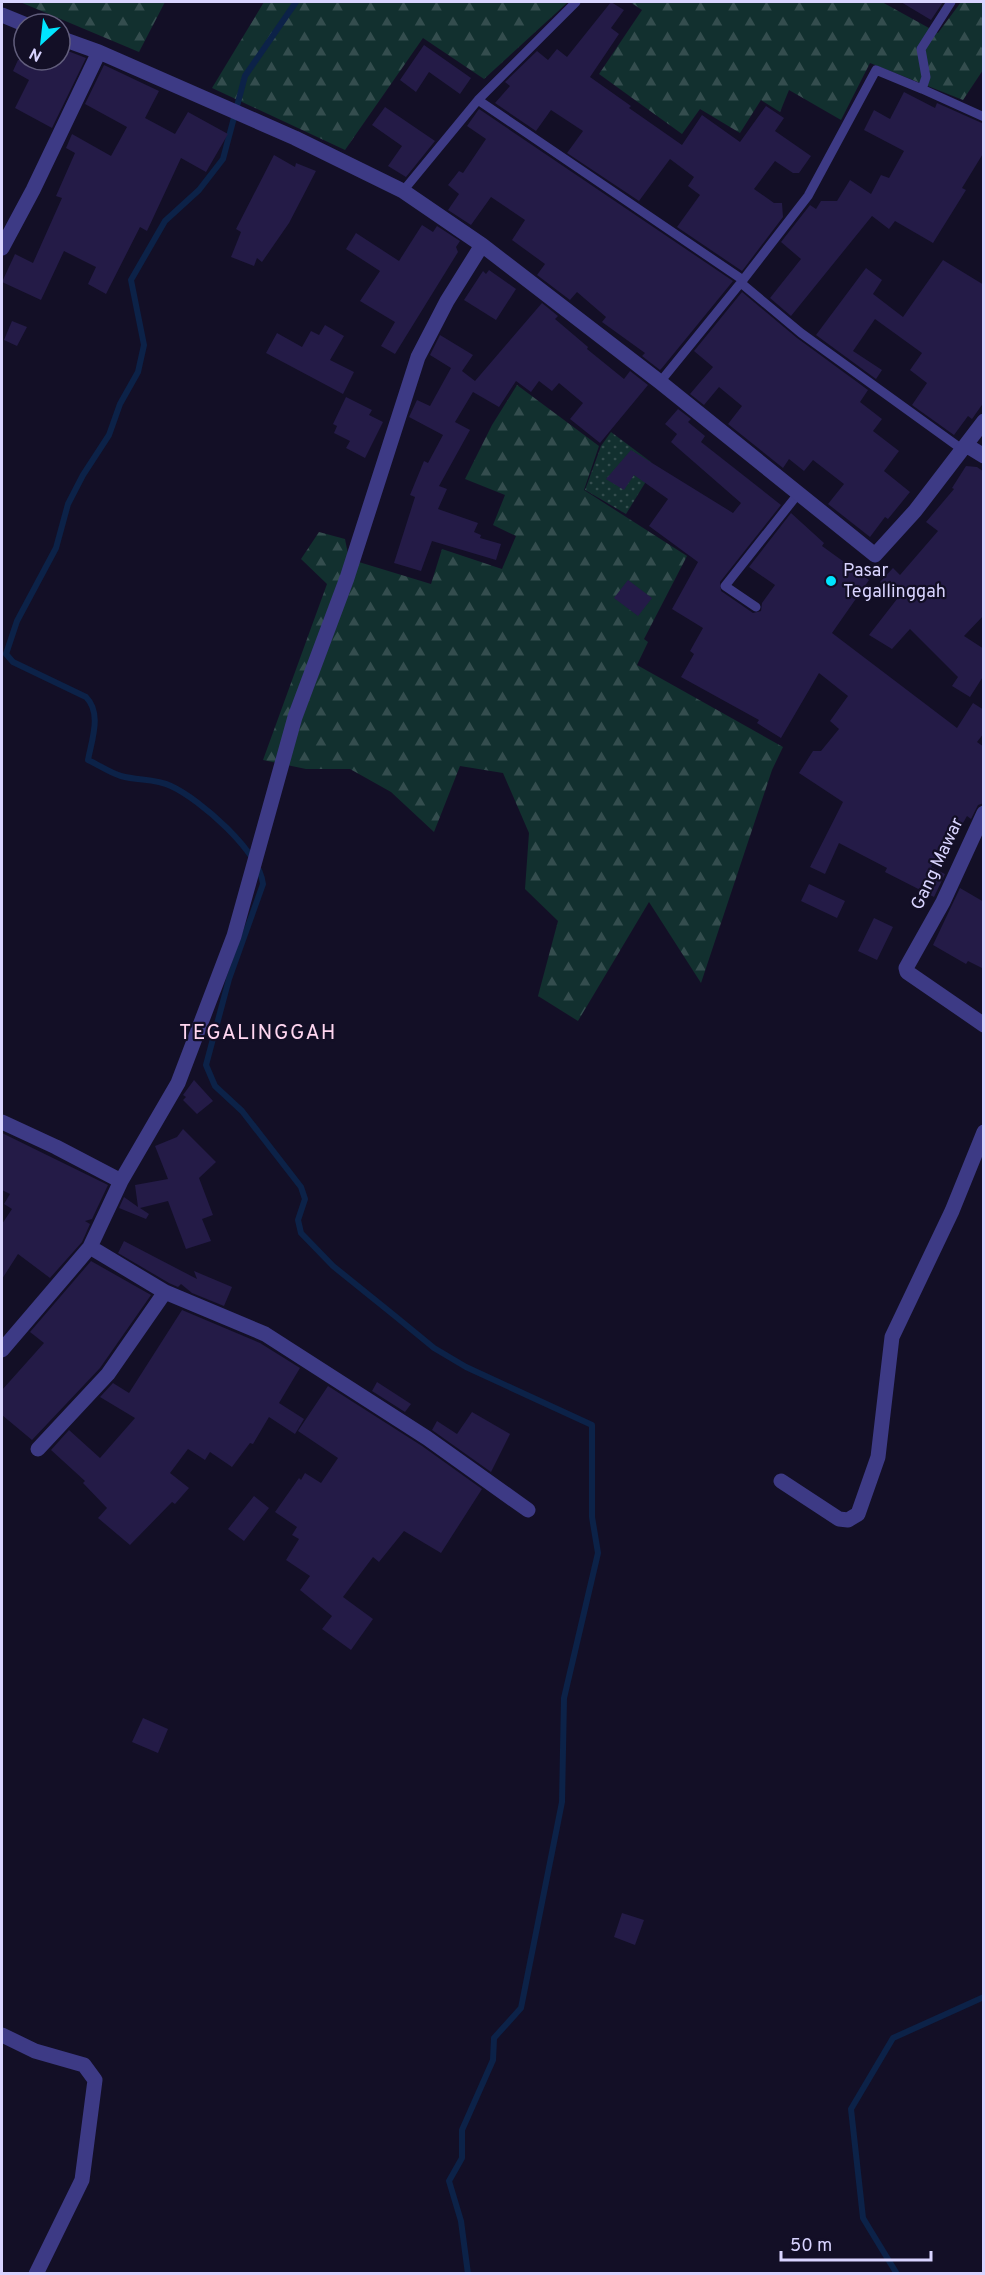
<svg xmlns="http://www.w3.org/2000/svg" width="985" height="2275" viewBox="0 0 985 2275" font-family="Overpass,sans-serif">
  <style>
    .grass { fill: url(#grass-dots) }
    .forest { fill: url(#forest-firs) }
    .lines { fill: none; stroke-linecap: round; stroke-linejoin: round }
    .stream { stroke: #0c2248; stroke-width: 6 }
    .building { fill: #241b47 }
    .lane { stroke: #3d3a85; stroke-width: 9 }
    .street { stroke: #3d3a85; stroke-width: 15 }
    .poi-dot { fill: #00e5ff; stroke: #130f26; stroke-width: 2 }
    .labels { text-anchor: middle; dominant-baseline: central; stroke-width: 4.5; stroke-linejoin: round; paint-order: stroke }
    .poi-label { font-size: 18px; fill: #d9d4ff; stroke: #130f26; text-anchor: start }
    .street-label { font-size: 18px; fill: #d9d4ff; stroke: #130f26 }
    .quarter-label { font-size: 21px; letter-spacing: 1.5px; fill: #ffd6f0; stroke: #130f26 }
  </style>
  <defs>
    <pattern id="grass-dots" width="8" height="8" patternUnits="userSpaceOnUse" patternTransform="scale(1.5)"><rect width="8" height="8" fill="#12302f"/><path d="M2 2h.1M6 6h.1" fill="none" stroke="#344d4e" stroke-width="1.8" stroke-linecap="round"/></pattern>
    <pattern id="forest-firs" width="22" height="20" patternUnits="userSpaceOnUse" patternTransform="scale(1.5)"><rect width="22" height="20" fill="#12302f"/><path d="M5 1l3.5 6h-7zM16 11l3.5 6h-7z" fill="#344d4e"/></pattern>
  </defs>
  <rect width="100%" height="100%" fill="#130f26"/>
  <path class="grass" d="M611,432L651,462L653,470L626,514L585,490L601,446Z"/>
  <path class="forest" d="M20,2H165L139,52Z
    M264,2H568L484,79L423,38L345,150L212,88Z
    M630,2H882L938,33L961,2H983V70L963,100L870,63L841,120L789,90L780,112L761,100L740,133L700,109L682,134L599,74L642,10Z
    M517,385L599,446L584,490L687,556L644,639L648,642L637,665L783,747L772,770L701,983L649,902L578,1021L538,996L558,921L525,889L529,833L503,773L460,766L434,832L391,792L350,769H306L263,760L327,584L301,559L319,532L345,539L349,559L431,584L442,549L502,569L516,536L493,525L505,495L465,479L492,425Z"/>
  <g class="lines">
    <path class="stream" d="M296,2L245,76L223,159L199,190L165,221L131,280L144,345L138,372L120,404L109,435L83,475L68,504L56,548L17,621L6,654L13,662L86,697C102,713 92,739 88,760C99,765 110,773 121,776C138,781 155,778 171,786C201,800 259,851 263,884L229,979L206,1065L215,1086L242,1111L301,1187L305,1199L298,1220L301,1233L333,1266L395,1316L434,1348L466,1367L592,1425V1517L598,1553L564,1698L562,1802L521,2008L494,2038L493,2060L462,2130V2158L449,2181L461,2221L468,2274
      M897,2274L863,2218L851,2109L893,2038L984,1997"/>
  </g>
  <path class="building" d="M611,2L624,10L611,28L619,34L590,77L631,106L629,108L682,145L702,115L740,142L766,106L784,118L775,131L811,156L799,173H793L775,161L754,189L774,203H782L783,217L742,271L677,227L700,195L688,186L694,177L670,159L639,201L567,153L583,131L551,110L536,131L495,103L510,86L505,82L537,51L548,60L557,49L567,57Z
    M901,2H943L931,20Z
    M424,45L471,78L460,94L429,72L416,92L400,80Z
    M60,48L86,58L52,128L15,108L29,80L13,71L18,60H60Z
    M104,65L159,91L145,118L175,134L188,112L228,134L206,172L181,158L147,231L140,227L106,294L88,284L96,267L64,251L41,300L2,282L15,254L33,263L62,198L56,196L75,153L66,148L72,134L111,156L127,127L85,104Z
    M904,92L935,108L937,103L984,124V152L962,188L966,190L933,243L895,221L889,229L872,216L791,316L770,298L801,259L781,242L810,205L816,209L821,201H837L850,180L871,194L881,175L889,178L904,151L864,130L874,110L890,119Z
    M385,107L435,141L406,177L388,166L402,146L372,125Z
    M479,109L733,281L662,368L660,370L642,356L645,353L602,322L606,317L577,292L570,300L537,275L545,264L512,240L525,220L491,197L471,225L448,210L459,194L448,185L459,171L463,173L486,139L467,126Z
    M274,155L295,167L296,163L316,171L289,223L262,262L257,258L254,266L231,257L241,232L236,229Z
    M422,225L433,232L437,226L460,241L456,247L458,252L395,354L381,346L395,322L360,301L380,271L346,249L356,233L399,261Z
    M943,260L984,285V402L972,419L968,416L954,435L912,405L927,383L910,370L922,353L875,319L853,351L882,370L876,379L816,335L866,268L882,280L873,294L903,317Z
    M489,270L516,289L496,320L464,300L483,271L486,274Z
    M742,292L797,338L868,390L860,402L882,419L873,431L899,451L884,471L910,492L888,519L885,517L870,537L828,504L844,484L813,460L804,471L789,459L783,468L728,424L742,406L719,387L704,405L690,394L713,367L694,351Z
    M542,303L558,316L555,319L588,347L587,349L624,379L630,371L648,385L600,443L570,419L583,403L559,383L552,391L539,381L531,392L516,381L499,407L473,392L455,422L470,430L439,486L447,489L438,509L478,523L474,532L481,535L480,538L501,544L496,560L432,541L421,571L394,563L415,497L410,495L424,461L428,463L443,435L409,417L417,400L430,406L451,368L430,355L440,335L473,355L462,371L475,381Z
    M12,321L27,327L17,346L4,340Z
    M325,325L344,336L330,360L354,372L343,394L266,353L277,333L302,347L311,331L319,335Z
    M346,397L372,410L369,415L383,422L365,458L346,448L350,441L334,433L337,426L333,424Z
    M678,409L691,419L688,422L705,436L701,442L781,505L720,582L721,591L753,613L761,611L762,603L775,585L749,567L791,513L824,543L822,546L869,580L832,633L957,728L973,703L984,710V733L977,742L984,747V803L978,805L971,819L967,816L956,835L951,832L931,867L945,874L934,897L885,872L887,868L839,843L825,874L810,867L843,802L799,773L813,751H821L839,729L830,721L848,696L819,673L781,738L757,723L759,720L681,677L694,654L690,651L703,628L672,609L698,562L649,526L668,499L634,475L624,490L606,479L631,450L733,513L741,503L671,442L677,434L665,424Z
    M966,466L977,467L984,472V615L964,636L984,649V675L970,697L952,686L958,677L910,629L892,649L869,635L897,599L880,582L893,568L900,575L938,531L926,522L954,489L952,488Z
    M628,580L652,598L638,616L614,598Z
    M809,884L845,901L837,918L801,901Z
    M960,888L984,902V969L968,961L966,964L933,945Z
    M874,918L893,927L877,960L858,951Z
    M194,1080L213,1101L197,1114L183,1100L186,1097L183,1095Z
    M183,1129L216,1162L199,1178L213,1215L202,1219L211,1241L186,1249L168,1201L140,1208L149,1214L146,1219L119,1208L124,1197L138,1207L135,1185L168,1179L155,1146L177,1137Z
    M2,1133L108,1185L92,1219L85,1221L90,1224L82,1242L50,1278L18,1254L2,1279V1224L12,1209L4,1204L10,1194L2,1190Z
    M124,1241L197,1279L194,1271L232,1287L224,1306L192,1293L181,1284L178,1287L169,1283L118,1253Z
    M91,1261L151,1295L100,1368L32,1440L2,1415V1390L44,1343L30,1332Z
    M182,1310L260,1343L300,1368L279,1403L304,1419L295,1434L269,1417L253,1444L250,1443L232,1467L210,1452L205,1460L188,1449L170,1473L189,1488L175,1504L172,1502L130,1545L98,1518L107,1508L83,1483L85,1481L51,1450L69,1430L100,1458L135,1418L100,1397L113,1383L129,1393Z
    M377,1382L411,1404L405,1412L372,1391Z
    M328,1386L422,1446L482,1489L441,1553L404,1531L379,1562L373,1557L343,1597L373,1619L351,1650L322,1629L332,1616L300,1590L310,1576L286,1560L299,1539L292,1535L297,1527L275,1512L299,1478L301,1480L305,1473L321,1483L338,1458L298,1431Z
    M472,1412L510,1434L491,1472L432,1430L437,1421L457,1434Z
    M254,1496L269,1508L244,1541L228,1529Z
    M143,1718L168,1729L158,1753L132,1742Z
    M622,1913L644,1920L635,1945L614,1937Z"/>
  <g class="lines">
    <path class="lane" d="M951,2L921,49L926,77L922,89L984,117
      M478,100L743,280
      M403,191L478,100L576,2
      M741,283L801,333L963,450
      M660,382L743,280L808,196L876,70L922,89
      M756,607L725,586L798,494"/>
    <path class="street" d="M2,15L24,24
      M60,38L99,52L295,138L403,191L482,245L660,382L875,555L915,511L984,421
      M2,248L33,190L99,52
      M966,445L984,456
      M984,813L943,902L906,968L907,972L984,1025
      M2,1122L56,1147L121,1181L178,1083L234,936L295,717L347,578L418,357L447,301L482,245
      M121,1181L90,1247L165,1292L265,1334L427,1438L528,1510
      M2,1350L90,1247
      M38,1449L108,1374L165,1292
      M781,1481L839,1519L848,1520L858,1514L878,1457L892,1337L952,1211L984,1132
      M2,2035L35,2051L84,2065L95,2080L82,2180L36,2274"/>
  </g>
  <circle class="poi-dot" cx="831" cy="581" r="6"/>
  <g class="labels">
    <g class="poi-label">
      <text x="843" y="571">Pasar<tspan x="843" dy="21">Tegallinggah</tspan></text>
    </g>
    <g class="street-label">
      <text transform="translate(938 864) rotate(-65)">Gang Mawar</text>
    </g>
    <g class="quarter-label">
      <text x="258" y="1033">TEGALINGGAH</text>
    </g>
  </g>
  <rect width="985" height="2275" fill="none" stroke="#d9d4ff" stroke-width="6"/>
  <g transform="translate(42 42) rotate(207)"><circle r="28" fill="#130f26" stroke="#625e7d" stroke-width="1.5"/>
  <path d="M0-4.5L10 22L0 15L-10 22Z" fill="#00e5ff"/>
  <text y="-9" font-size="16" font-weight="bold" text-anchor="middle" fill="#d9d4ff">N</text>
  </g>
  <path d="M781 2251v9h150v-9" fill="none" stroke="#d9d4ff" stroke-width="3"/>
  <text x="790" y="2251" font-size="18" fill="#d9d4ff" stroke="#130f26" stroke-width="4.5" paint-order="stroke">50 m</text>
</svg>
